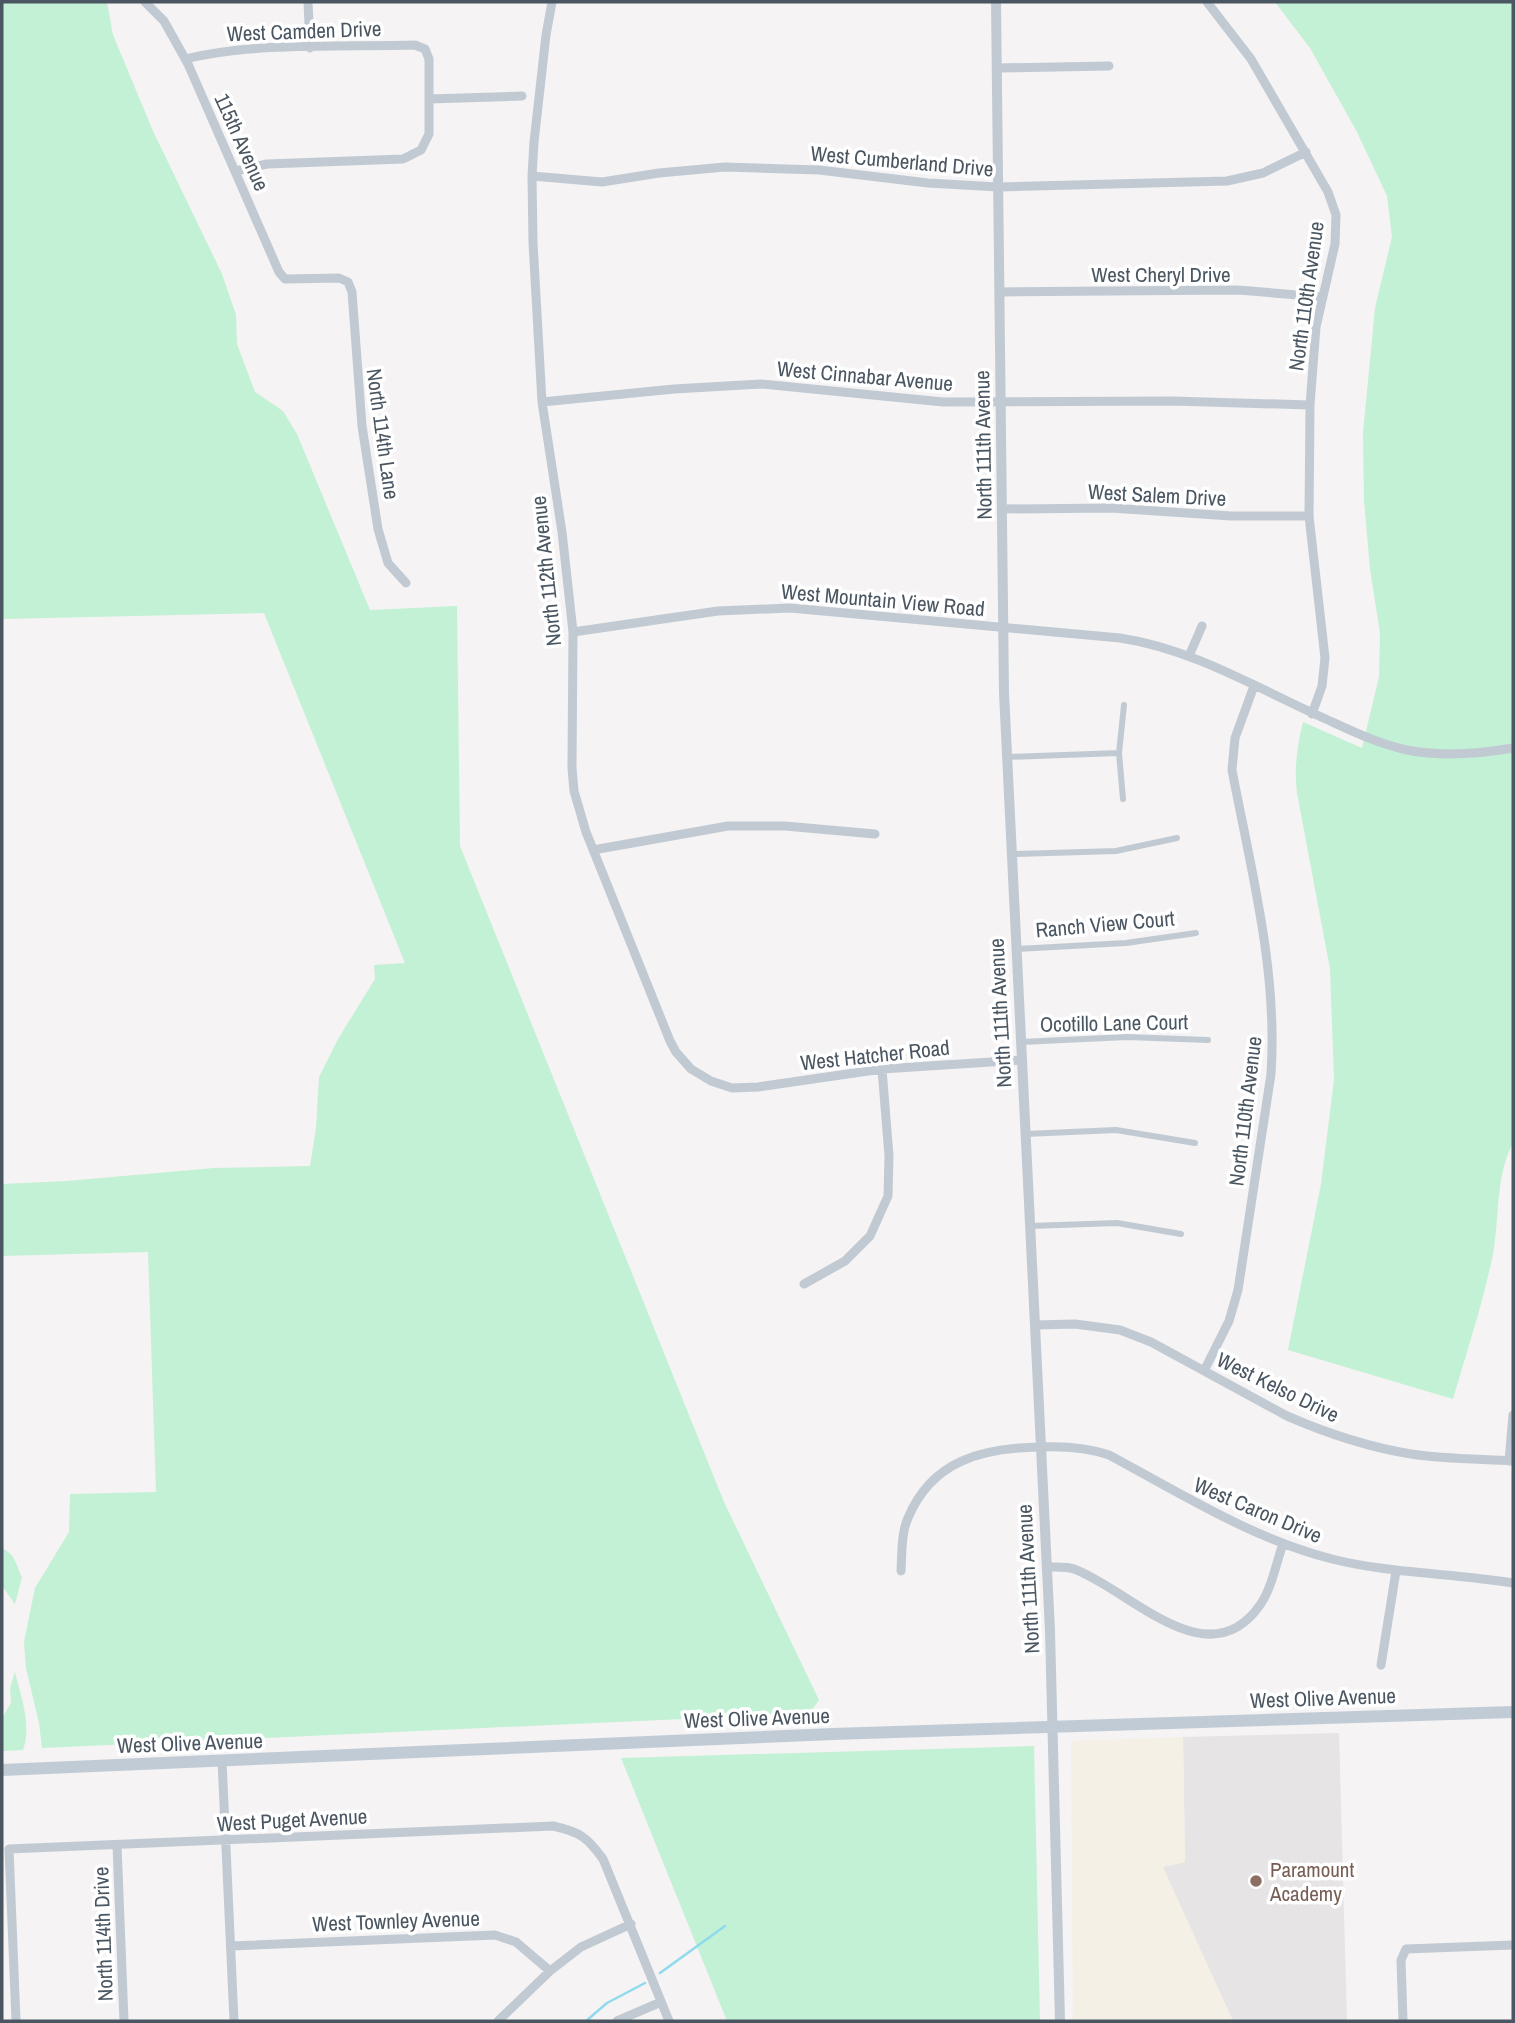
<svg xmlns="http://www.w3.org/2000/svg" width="1515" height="2023" viewBox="0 0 1515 2023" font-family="'Archivo Narrow',sans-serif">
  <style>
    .education { fill: #e6e4e5 }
    .green { fill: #c3f1d5 }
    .sand { fill: #f5f0e5 }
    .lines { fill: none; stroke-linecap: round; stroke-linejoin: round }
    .stream { stroke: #90daee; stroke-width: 2.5 }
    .pedestrian { stroke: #c1cad2; stroke-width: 6 }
    .minor { stroke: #c1cad2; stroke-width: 9 }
    .tertiary { stroke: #c1cad2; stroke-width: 10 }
    .secondary { stroke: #c1cbd6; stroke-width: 12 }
    .education-dot { fill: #8d6e63; stroke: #fff; stroke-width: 2.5 }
    .labels { text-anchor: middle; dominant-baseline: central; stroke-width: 7; stroke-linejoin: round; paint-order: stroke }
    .street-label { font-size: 21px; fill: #4a5661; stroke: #fff }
    .education-label { font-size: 21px; fill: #785e54; stroke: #fff; text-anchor: start }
  </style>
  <rect width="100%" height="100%" fill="#f5f3f3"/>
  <path class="education" d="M1339,1733L1347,2021H1233L1162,1867L1185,1862L1183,1737Z"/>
  <path class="green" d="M2,2H107L113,35L153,131L222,274L236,315L237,344L255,392L283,411L297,434L370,610L457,606L460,846L724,1502L819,1700L811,1711L704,1718L42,1748L39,1723L26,1668L24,1642L35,1588L69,1532L70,1494L156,1492L148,1252L2,1256V1184L67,1181L214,1168L310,1166L316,1128L319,1077L338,1039L375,979L374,965L405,963L264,613L2,619Z
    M1275,2H1513V1143C1495,1177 1500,1216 1493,1254C1483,1303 1467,1351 1453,1399L1288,1350L1321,1184L1334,1080L1330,969L1297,793C1294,768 1297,746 1303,722L1362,748L1379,677L1380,633L1370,569L1364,500L1363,433L1375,308L1392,237L1387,196L1357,132L1310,48Z
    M2,1548C17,1556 15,1564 22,1577L15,1604L2,1586Z
    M15,1672C21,1697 32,1725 23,1750L2,1751V1718L11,1703L10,1688Z
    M1034,1746L1040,2021H727L621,1758Z"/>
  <path class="sand" d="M1183,1737L1185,1862L1163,1867L1233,2021H1073L1071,1741Z"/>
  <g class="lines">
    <path class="stream" d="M660,1973L725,1926
      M586,2021L607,2003L645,1983"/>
    <path class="pedestrian" d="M1007,757L1119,753
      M1123,799L1119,753L1124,705
      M1012,854L1116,851L1177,838
      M1017,949L1126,943L1196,933
      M1021,1042L1127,1037L1208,1040
      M1025,1134L1116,1130L1195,1143
      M1030,1226L1117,1223L1181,1234"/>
    <path class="minor" d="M145,2L164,21L188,64L279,272L285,279L339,278L348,282L352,292L362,426L378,529L388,563L406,583
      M308,2L310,48
      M552,2L546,35L534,142L532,176L533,243L542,402L562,532L573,632L572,768L574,791L586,832L670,1041L676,1052L691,1069L711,1081L732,1088L758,1087L882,1069L1021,1060
      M1207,2L1251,59L1328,192L1336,215L1335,244L1316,327L1310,405L1309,516L1325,658L1322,686L1312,714
      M185,59C255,42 342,47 415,45L425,49L429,59V134L421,150L403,159L267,164L236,171
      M997,68L1109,66
      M429,99L522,96
      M532,176L602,182L659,173L725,167L819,170L928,183L998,187L1227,181L1263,173L1306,152
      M1000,292L1238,290L1322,297
      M542,402L674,389L761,384L943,402L1173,401L1310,405
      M1003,509L1111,508L1231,516H1309
      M573,632L718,611L790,608L1120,638C1194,649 1260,690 1328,720C1354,732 1379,744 1407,750C1442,757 1478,754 1513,748
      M1189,656L1202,626
      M593,850L728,826H785L875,834
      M804,1284L845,1261L870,1236L888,1196L889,1156L882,1069
      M1035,1325L1075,1324L1120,1330L1151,1342L1287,1416C1326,1433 1368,1447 1411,1454C1444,1459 1479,1459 1513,1461
      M1204,1371L1229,1321L1238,1290L1271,1074C1278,971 1251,870 1232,770L1235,738L1254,686
      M1509,1461L1513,1415
      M1047,1567C1056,1567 1066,1566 1074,1569C1129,1589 1208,1680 1260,1605C1272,1588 1276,1563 1283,1544
      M901,1571C902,1555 901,1533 908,1518C932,1460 983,1448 1040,1447C1064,1446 1086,1447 1109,1455C1182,1494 1251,1538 1332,1559C1392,1574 1453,1573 1513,1583
      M1381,1665L1396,1571
      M222,1761L234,2021
      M117,1845L124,2021
      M231,1946L495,1935L516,1942L550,1971
      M16,2021L9,1849L553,1826C580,1832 587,1837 603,1859L669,2021
      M498,2021L550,1971L581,1947L631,1924
      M617,2021L661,2002
      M1403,2021L1401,1960L1406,1949L1513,1945"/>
    <path class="tertiary" d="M996,2L1004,693L1050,1631L1060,2021"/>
    <path class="secondary" d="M2,1770L833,1734L1513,1712"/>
  </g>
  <circle class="education-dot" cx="1256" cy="1881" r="7"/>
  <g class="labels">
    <g class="street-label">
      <text transform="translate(304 31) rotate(-2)">West Camden Drive</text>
      <text transform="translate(242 142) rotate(66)">115th Avenue</text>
      <text transform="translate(902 161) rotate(5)">West Cumberland Drive</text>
      <text x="1161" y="274">West Cheryl Drive</text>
      <text transform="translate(1306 296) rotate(-82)">North 110th Avenue</text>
      <text transform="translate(865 376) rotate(5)">West Cinnabar Avenue</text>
      <text transform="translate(383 434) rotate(82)">North 114th Lane</text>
      <text transform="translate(983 445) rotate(-91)">North 111th Avenue</text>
      <text transform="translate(1157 495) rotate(3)">West Salem Drive</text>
      <text transform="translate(546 571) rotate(-96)">North 112th Avenue</text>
      <text transform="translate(883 600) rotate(5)">West Mountain View Road</text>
      <text transform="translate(1105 924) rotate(-5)">Ranch View Court</text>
      <text transform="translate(1000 1013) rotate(-93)">North 111th Avenue</text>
      <text transform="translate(1114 1023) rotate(-1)">Ocotillo Lane Court</text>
      <text transform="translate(875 1055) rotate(-6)">West Hatcher Road</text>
      <text transform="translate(1245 1111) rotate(-83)">North 110th Avenue</text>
      <text transform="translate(1278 1387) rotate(26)">West Kelso Drive</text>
      <text transform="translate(1258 1510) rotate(23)">West Caron Drive</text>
      <text transform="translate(1028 1579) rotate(-93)">North 111th Avenue</text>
      <text transform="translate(1323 1698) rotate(-2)">West Olive Avenue</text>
      <text transform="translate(757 1718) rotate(-2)">West Olive Avenue</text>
      <text transform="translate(190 1743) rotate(-2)">West Olive Avenue</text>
      <text transform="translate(292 1820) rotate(-3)">West Puget Avenue</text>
      <text transform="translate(396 1921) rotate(-2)">West Townley Avenue</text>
      <text transform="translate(103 1934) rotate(-92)">North 114th Drive</text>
    </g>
    <g class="education-label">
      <text x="1270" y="1869">Paramount<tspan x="1270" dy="24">Academy</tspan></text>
    </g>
  </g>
  <rect width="1515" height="2023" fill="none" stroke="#4a5661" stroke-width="7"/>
</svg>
